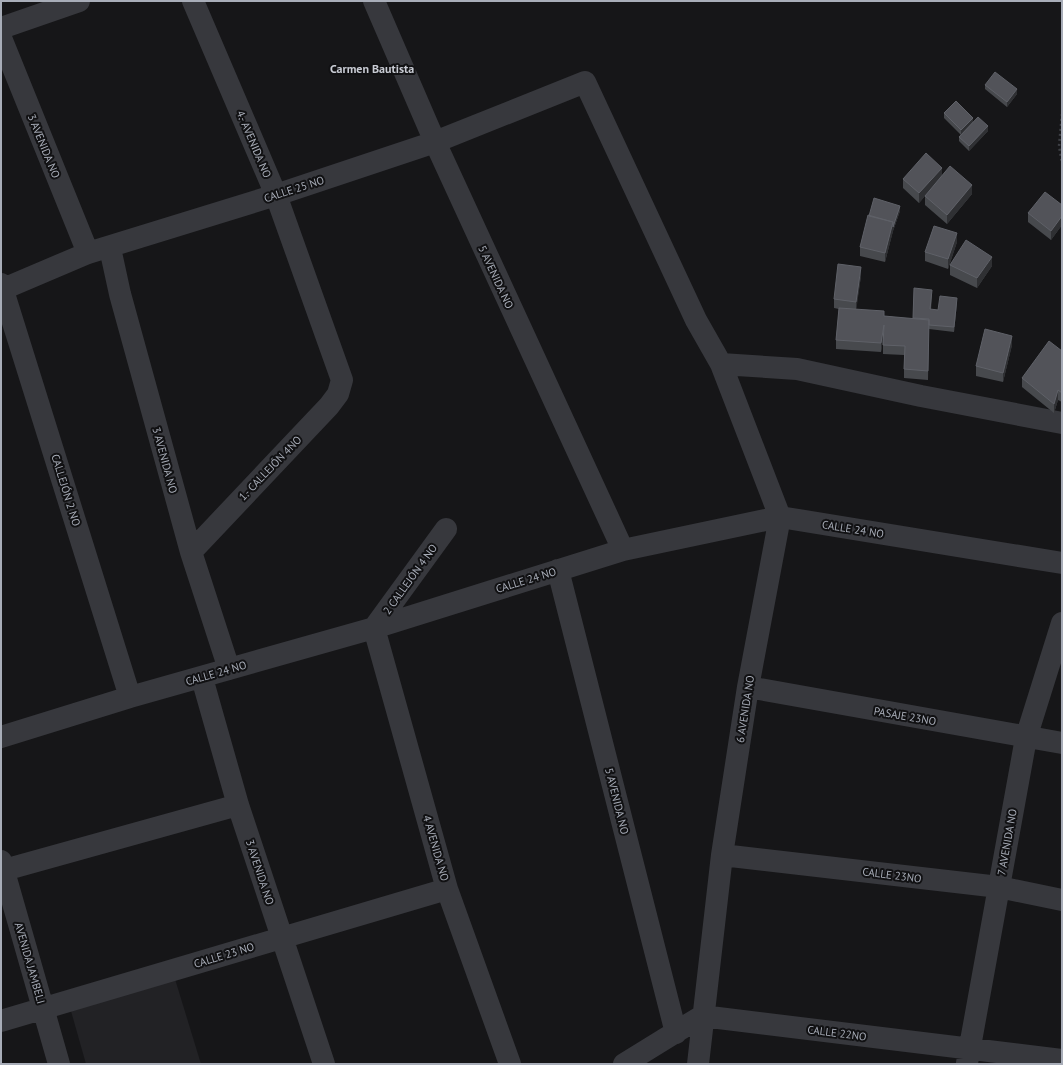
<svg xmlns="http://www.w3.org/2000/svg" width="1063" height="1065" viewBox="0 0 1063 1065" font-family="'PT Sans',sans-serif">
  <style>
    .built { fill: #222225 }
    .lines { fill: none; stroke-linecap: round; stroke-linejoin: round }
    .path { stroke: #3d3f44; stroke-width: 2.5; stroke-dasharray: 2 3; stroke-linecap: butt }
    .minor { stroke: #37383d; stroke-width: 22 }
    .wall { fill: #47494d }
    .shaded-wall { fill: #2f3033 }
    .building { fill: #525359; stroke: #5f6168 }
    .labels { text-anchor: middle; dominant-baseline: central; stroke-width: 4; stroke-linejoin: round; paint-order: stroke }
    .street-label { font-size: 11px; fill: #a8adb8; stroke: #111113 }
    .neighbourhood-label { font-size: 12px; font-weight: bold; fill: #c9ccd4; stroke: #111113 }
  </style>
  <rect width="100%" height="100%" fill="#161618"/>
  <path class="built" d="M175,979L201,1064H86L71,1011Z"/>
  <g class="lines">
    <path class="path" d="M1062,114L1059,146L1062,163"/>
    <path class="minor" d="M374,1L435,142L623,550
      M1,28L79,1
      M1,38L88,253
      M110,248L120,294L191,552L229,669
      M1,284L130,697
      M1,290L88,253L276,195L435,142L585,82L696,320L721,364L797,369L921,396L1062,423
      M446,529L374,628L447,889L510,1064
      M191,552L329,406L338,394L342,380L276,195L193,1
      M558,570L676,1033
      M202,678L238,805L324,1064
      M748,687L1062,743
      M1,737L130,697L374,628L623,550L780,517L1062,563
      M722,855L999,887L1062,900
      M1,861L59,1064
      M1,871L238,805
      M1,1021L447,889
      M967,1063L1026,738L1062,623
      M624,1064L702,1016L1062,1060
      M698,1064L722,855L748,687L780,517L721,364"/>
  </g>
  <path class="wall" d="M985,85L1017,94L1007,107L985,89Z
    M944,113L973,122L988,131L969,151L959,141V137L961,135L944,118Z
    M942,176L972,194L947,224L925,205V196L919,203L903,188V179Z
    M1062,205V225L1051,240L1028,222V213Z
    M900,211L893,231L885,262L860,256V247L869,216Z
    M957,242L948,269L925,261V252Z
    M950,265L992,266L977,288L950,275Z
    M861,276L856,309L884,316L913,319L914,288L932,294L931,310H938L957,303L954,332L929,329V323L928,380L904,378V355L883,354V339L881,352L836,349V340L839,309L834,308V299Z
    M1012,345L1003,382L976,376V366Z
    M1062,351V402L1058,400L1054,413L1022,387V378Z"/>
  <path class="shaded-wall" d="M1017,89V94L1007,107V102Z
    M973,118V123L961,135V130Z
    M988,126V131L969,151V146Z
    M942,168V177L919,203V193Z
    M972,185V194L947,224V215Z
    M900,206V211L893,231L885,262V253L893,222Z
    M1062,216V225L1051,240V231Z
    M957,233V242L948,269V259Z
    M992,257V266L977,288V278Z
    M861,267V276L856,312V302Z
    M957,298V303L954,332V327Z
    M884,325V334L881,352V343Z
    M1012,336V345L1003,382V373Z
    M1058,390V400L1054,413V404Z"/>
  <path class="building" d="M995,72L1017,89L1007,102L985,85Z
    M956,101L973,118L961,130L944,113Z
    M978,117L988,126L969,146L959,137Z
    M926,153L942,168L919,193L903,179Z
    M950,166L972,185L947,215L925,196Z
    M1045,192L1062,205V216L1051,231L1028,213Z
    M874,198L900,206L893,227V222L869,216Z
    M868,215L893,222L885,253L860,247Z
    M934,226L957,233L948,259L925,252Z
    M966,240L992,257L977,278L950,265Z
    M838,264L861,267L856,302L834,299Z
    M914,288L932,290L930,309L938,310L940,296L957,298L954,327L929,325V319L913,318Z
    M839,308L884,311V316L929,320L928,371L904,369L905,346L883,345L884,325L881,343L836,340Z
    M985,329L1012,336L1003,373L976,366Z
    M1049,341L1062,351V393L1058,390L1054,404L1022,378Z"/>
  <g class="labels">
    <g class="street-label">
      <text transform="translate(254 144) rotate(67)">4.- AVENIDA NO</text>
      <text transform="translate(44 146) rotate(68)">3 AVENIDA NO</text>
      <text transform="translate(294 189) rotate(-18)">CALLE 25 NO</text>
      <text transform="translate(496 277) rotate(65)">5 AVENIDA NO</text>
      <text transform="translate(165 460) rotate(75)">3 AVENIDA NO</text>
      <text transform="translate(270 468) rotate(-46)">1.- CALLEJÓN 4NO</text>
      <text transform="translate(66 490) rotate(73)">CALLEJÓN 2 NO</text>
      <text transform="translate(853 529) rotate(9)">CALLE 24 NO</text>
      <text transform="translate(410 579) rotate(-54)">2 CALLEJÓN 4 NO</text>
      <text transform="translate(526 580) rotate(-17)">CALLE 24 NO</text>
      <text transform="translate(216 673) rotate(-16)">CALLE 24 NO</text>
      <text transform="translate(745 709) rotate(-81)">6 AVENIDA NO</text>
      <text transform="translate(905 716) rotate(10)">PASAJE 23NO</text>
      <text transform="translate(617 801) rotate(76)">5 AVENIDA NO</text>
      <text transform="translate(1007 842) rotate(-80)">7 AVENIDA NO</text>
      <text transform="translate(436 848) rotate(74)">4 AVENIDA NO</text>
      <text transform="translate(260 872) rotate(72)">3 AVENIDA NO</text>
      <text transform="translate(892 875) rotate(7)">CALLE 23NO</text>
      <text transform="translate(224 955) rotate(-17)">CALLE 23 NO</text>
      <text transform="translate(30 963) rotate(74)">AVENIDA JAMBELI</text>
      <text transform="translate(837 1033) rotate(7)">CALLE 22NO</text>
    </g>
    <g class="neighbourhood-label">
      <text x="372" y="68">Carmen Bautista</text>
    </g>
  </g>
  <rect width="1063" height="1065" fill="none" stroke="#a8adb8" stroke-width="4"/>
</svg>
